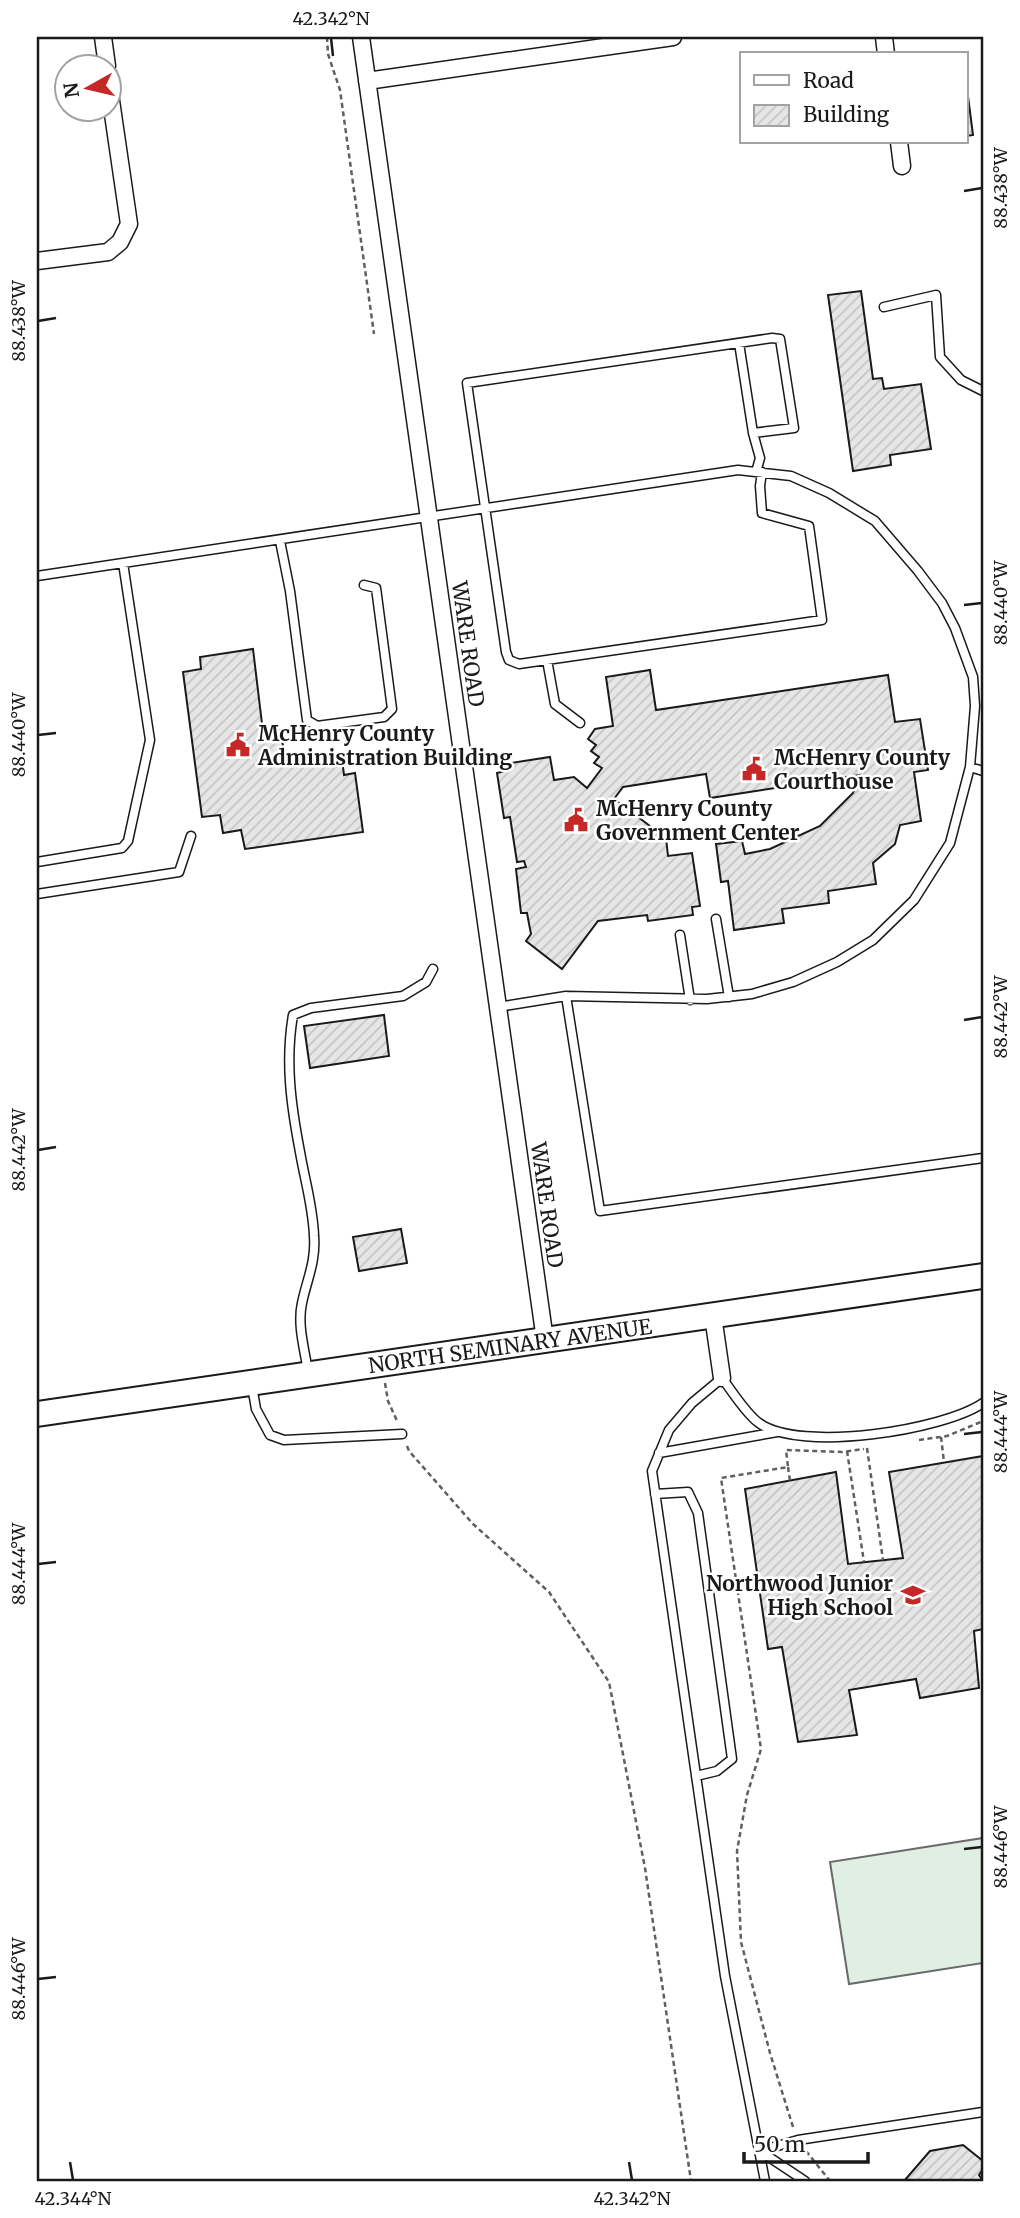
<svg xmlns="http://www.w3.org/2000/svg" width="1020" height="2218" viewBox="0 0 1020 2218" font-family="Merriweather,serif">
  <style>
    .pitch { fill: #e0efe3; stroke: #6a6a6a; stroke-width: 2 }
    .building { fill: url(#building-hatch); stroke: #1a1a1a; stroke-width: 2 }
    .lines { fill: none; stroke-linecap: round; stroke-linejoin: round }
    .service-casing { stroke: #1a1a1a; stroke-width: 11 }
    .minor-casing { stroke: #1a1a1a; stroke-width: 19 }
    .primary-casing { stroke: #1a1a1a; stroke-width: 28 }
    .path { stroke: #5f5f5f; stroke-width: 2.5; stroke-dasharray: 5 3.5; stroke-linecap: butt }
    .service { stroke: #fff; stroke-width: 8 }
    .minor { stroke: #fff; stroke-width: 16 }
    .primary { stroke: #fff; stroke-width: 24 }
    .ticks { fill: none; stroke: #1a1a1a; stroke-width: 2.5 }
    .labels { text-anchor: middle; dominant-baseline: central; stroke-width: 5; stroke-linejoin: round; paint-order: stroke }
    .street-label { font-size: 21px; fill: #1a1a1a; stroke: #fff }
    .poi-label { font-size: 21px; font-weight: bold; fill: #1a1a1a; stroke: #fff; text-anchor: start }
    .neatline { fill: none; stroke: #1a1a1a; stroke-width: 2.5 }
    .ticks-label { font-size: 18px; text-anchor: middle; fill: #1a1a1a }
  </style>
  <defs>
    <pattern id="building-hatch" width="6" height="6" patternUnits="userSpaceOnUse" patternTransform="scale(1.75)"><rect width="6" height="6" fill="#e6e6e6"/><path d="M-1 1l2-2M0 6l6-6M5 7l2-2" fill="none" stroke="#c5c5c5"/></pattern>
  </defs>
  <rect width="100%" height="100%" fill="#fff"/>
  <path class="pitch" d="M983,1838V1963L849,1984L830,1862Z"/>
  <path class="building" d="M966,81L973,135L966,136Z
    M861,291L873,379L882,378L884,389L921,384L931,449L890,455L891,465L853,471L828,295Z
    M253,649L263,732L280,730L287,766L342,759L344,775L355,773L363,832L245,849L241,830L223,833L220,815L202,817L183,672L201,669L200,657Z
    M650,670L656,710L888,675L895,722L920,719L928,770L914,772L921,821L900,825L895,844L873,863L876,884L828,891L829,903L782,909L784,923L734,930L728,881L721,882L716,844L742,841L745,854L770,849L820,826L853,793L860,775L710,798L706,774L623,787L614,799L666,838L668,856L692,853L700,906L692,907L693,915L648,921L647,915L598,921L562,969L526,941L531,934L527,913H521L516,869L526,867L524,861L517,862L510,817L504,818L497,773L505,771L504,764L550,757L554,780L574,777L587,788L602,768L594,763L599,757L591,751L596,745L588,739L595,729L613,726L606,677Z
    M384,1015L389,1056L310,1068L304,1026Z
    M401,1229L407,1263L359,1271L353,1237Z
    M983,1456V1629L974,1631L979,1688L920,1698L916,1679L849,1690L857,1735L798,1742L782,1647L768,1649L745,1489L836,1472L848,1564L903,1558L889,1472Z
    M963,2145L983,2161V2169L979,2175L983,2181H904L930,2151Z"/>
  <g class="lines">
    <g class="service-casing">
      <path id="service" d="M884,307L936,295L940,357L961,380L983,391
        M739,343L753,433
        M756,472L760,458L753,433L794,428L780,339L772,338L467,383L506,652L509,660L519,664L822,620L809,526L762,513L760,486L762,472
        M280,541L290,591L307,720L317,726L384,717L392,709L376,588L364,585
        M37,576L738,470L791,476L829,493L875,521L918,571L942,603L955,628L973,677L975,706L970,767L950,843L914,900L873,940L837,962L793,982L752,994L707,999L566,996L498,1007
        M547,660L555,704L580,723
        M970,767L983,771
        M37,862L122,848L128,841L150,740L123,563
        M37,894L179,872L191,836
        M716,919L729,997
        M680,935L690,1000
        M566,996L600,1211L983,1158
        M308,1372C305,1351 297,1325 302,1303C307,1279 316,1262 314,1236C313,1207 305,1181 300,1152C291,1105 285,1062 293,1015L311,1008L403,996L426,982L433,969
        M252,1386L256,1409L270,1435L284,1440L402,1434
        M659,1453L777,1432
        M655,1494L688,1492L698,1513L732,1759L717,1771L696,1776
        M760,2151L798,2140L983,2112
        M760,2151L805,2181
        M765,2181L725,1976L652,1471L669,1430L692,1403L722,1378C732,1391 746,1414 759,1423C800,1453 944,1430 983,1403"/>
    </g>
    <g class="minor-casing">
      <path id="minor" d="M103,37L107,66
        M361,37L545,1340
        M884,37L886,54
        M367,81L673,37
        M899,142L902,166
        M37,261L108,252L120,242L129,224L108,80
        M713,1316L722,1378"/>
    </g>
    <g class="primary-casing">
      <path id="primary" d="M37,1414L983,1276"/>
    </g>
    <path class="path" d="M327,37L328,54L340,90L374,334
      M385,1383L388,1401L398,1423
      M941,1437L944,1462
      M919,1440L947,1436L983,1421
      M407,1446L409,1451L473,1524L549,1592L609,1682L645,1868L691,2181
      M867,1448L883,1560
      M847,1451L864,1562
      M788,1467L790,1481
      M793,2127L770,2053L741,1942L737,1851L747,1795L761,1749L721,1478L788,1467L786,1450L842,1452L864,1449
      M806,2151L830,2181"/>
    <use href="#service" class="service"/>
    <use href="#minor" class="minor"/>
    <use href="#primary" class="primary"/>
  </g>
  <path class="ticks" d="M331,38L333,56M964,191L982,188M38,321L56,318M964,605L982,603M38,735L56,733M964,1020L982,1017M38,1150L56,1147M964,1434L982,1432M38,1564L56,1562M964,1849L982,1847M38,1979L56,1977M70,2162L73,2180M629,2162L632,2180"/>
  <defs>
    <g id="civic-bare" transform="scale(1.89)"><path d="M-.6-6.5H3V-4.5H.6V-3L4-1V1h2V6H-6V1h2V-1L-.6-3ZM-1.2 2.5V6h2.4V2.5Z" fill="#c62828" stroke="#fff" stroke-width="2.5" paint-order="stroke"/></g>
    <g id="school-bare" transform="scale(1.89)"><path d="M0-5L7-2L0 1L-7-2ZM-4 1L0 2.5L4 1V4Q0 6-4 4Z" fill="#c62828" stroke="#fff" stroke-width="2.5" paint-order="stroke"/></g>
  </defs>
  <g fill-rule="evenodd">
    <use href="#civic-bare" x="238" y="745"/>
    <use href="#civic-bare" x="754" y="769"/>
    <use href="#civic-bare" x="576" y="820"/>
    <use href="#school-bare" x="913" y="1595"/>
  </g>
  <g class="labels">
    <g class="street-label">
      <text transform="translate(468 644) rotate(82)">WARE ROAD</text>
      <text transform="translate(547 1205) rotate(82)">WARE ROAD</text>
      <text transform="translate(510 1346) rotate(-8)">NORTH SEMINARY AVENUE</text>
    </g>
    <g class="poi-label">
      <text x="258" y="733">McHenry County<tspan x="258" dy="24">Administration Building</tspan></text>
      <text x="774" y="757">McHenry County<tspan x="774" dy="24">Courthouse</tspan></text>
      <text x="596" y="808">McHenry County<tspan x="596" dy="24">Government Center</tspan></text>
      <text x="893" y="1583" text-anchor="end">Northwood Junior<tspan x="893" dy="24">High School</tspan></text>
    </g>
  </g>
  <rect width="1020" height="2218" fill="none" stroke="#ffffff" stroke-width="77"/>
  <rect x="740" y="52" width="228" height="91" fill="#ffffff" stroke="#a3a3a3" stroke-width="2"/>
  <rect x="754" y="75" width="35" height="10" fill="#ffffff" stroke="#a3a3a3" stroke-width="2"/>
  <text x="803" y="88" font-size="21" fill="#1a1a1a">Road</text>
  <rect x="754" y="105" width="35" height="21" fill="url(#building-hatch)" stroke="#a3a3a3" stroke-width="2"/>
  <text x="803" y="122" font-size="21" fill="#1a1a1a">Building</text>
  <g transform="translate(88 88) rotate(262)"><circle r="33" fill="#ffffff" stroke="#a3a3a3" stroke-width="2"/>
  <path d="M0-5L12 26L0 18L-12 26Z" fill="#c62828"/>
  <text y="-10" font-size="19" font-weight="bold" text-anchor="middle" fill="#1a1a1a">N</text>
  </g>
  <path d="M744 2152v10h124v-10" fill="none" stroke="#1a1a1a" stroke-width="3.5"/>
  <text x="754" y="2152" font-size="21" fill="#1a1a1a" stroke="#ffffff" stroke-width="5" paint-order="stroke">50 m</text>
  <rect x="38" y="38" width="944" height="2142" class="neatline"/>
  <g class="ticks-label">
    <text x="331" y="25">42.342°N</text>
    <text transform="translate(1001 188) rotate(-90)" y="6">88.438°W</text>
    <text transform="translate(19 321) rotate(-90)" y="6">88.438°W</text>
    <text transform="translate(1001 603) rotate(-90)" y="6">88.440°W</text>
    <text transform="translate(19 735) rotate(-90)" y="6">88.440°W</text>
    <text transform="translate(1001 1017) rotate(-90)" y="6">88.442°W</text>
    <text transform="translate(19 1150) rotate(-90)" y="6">88.442°W</text>
    <text transform="translate(1001 1432) rotate(-90)" y="6">88.444°W</text>
    <text transform="translate(19 1564) rotate(-90)" y="6">88.444°W</text>
    <text transform="translate(1001 1847) rotate(-90)" y="6">88.446°W</text>
    <text transform="translate(19 1979) rotate(-90)" y="6">88.446°W</text>
    <text x="73" y="2205">42.344°N</text>
    <text x="632" y="2205">42.342°N</text>
  </g>
</svg>
